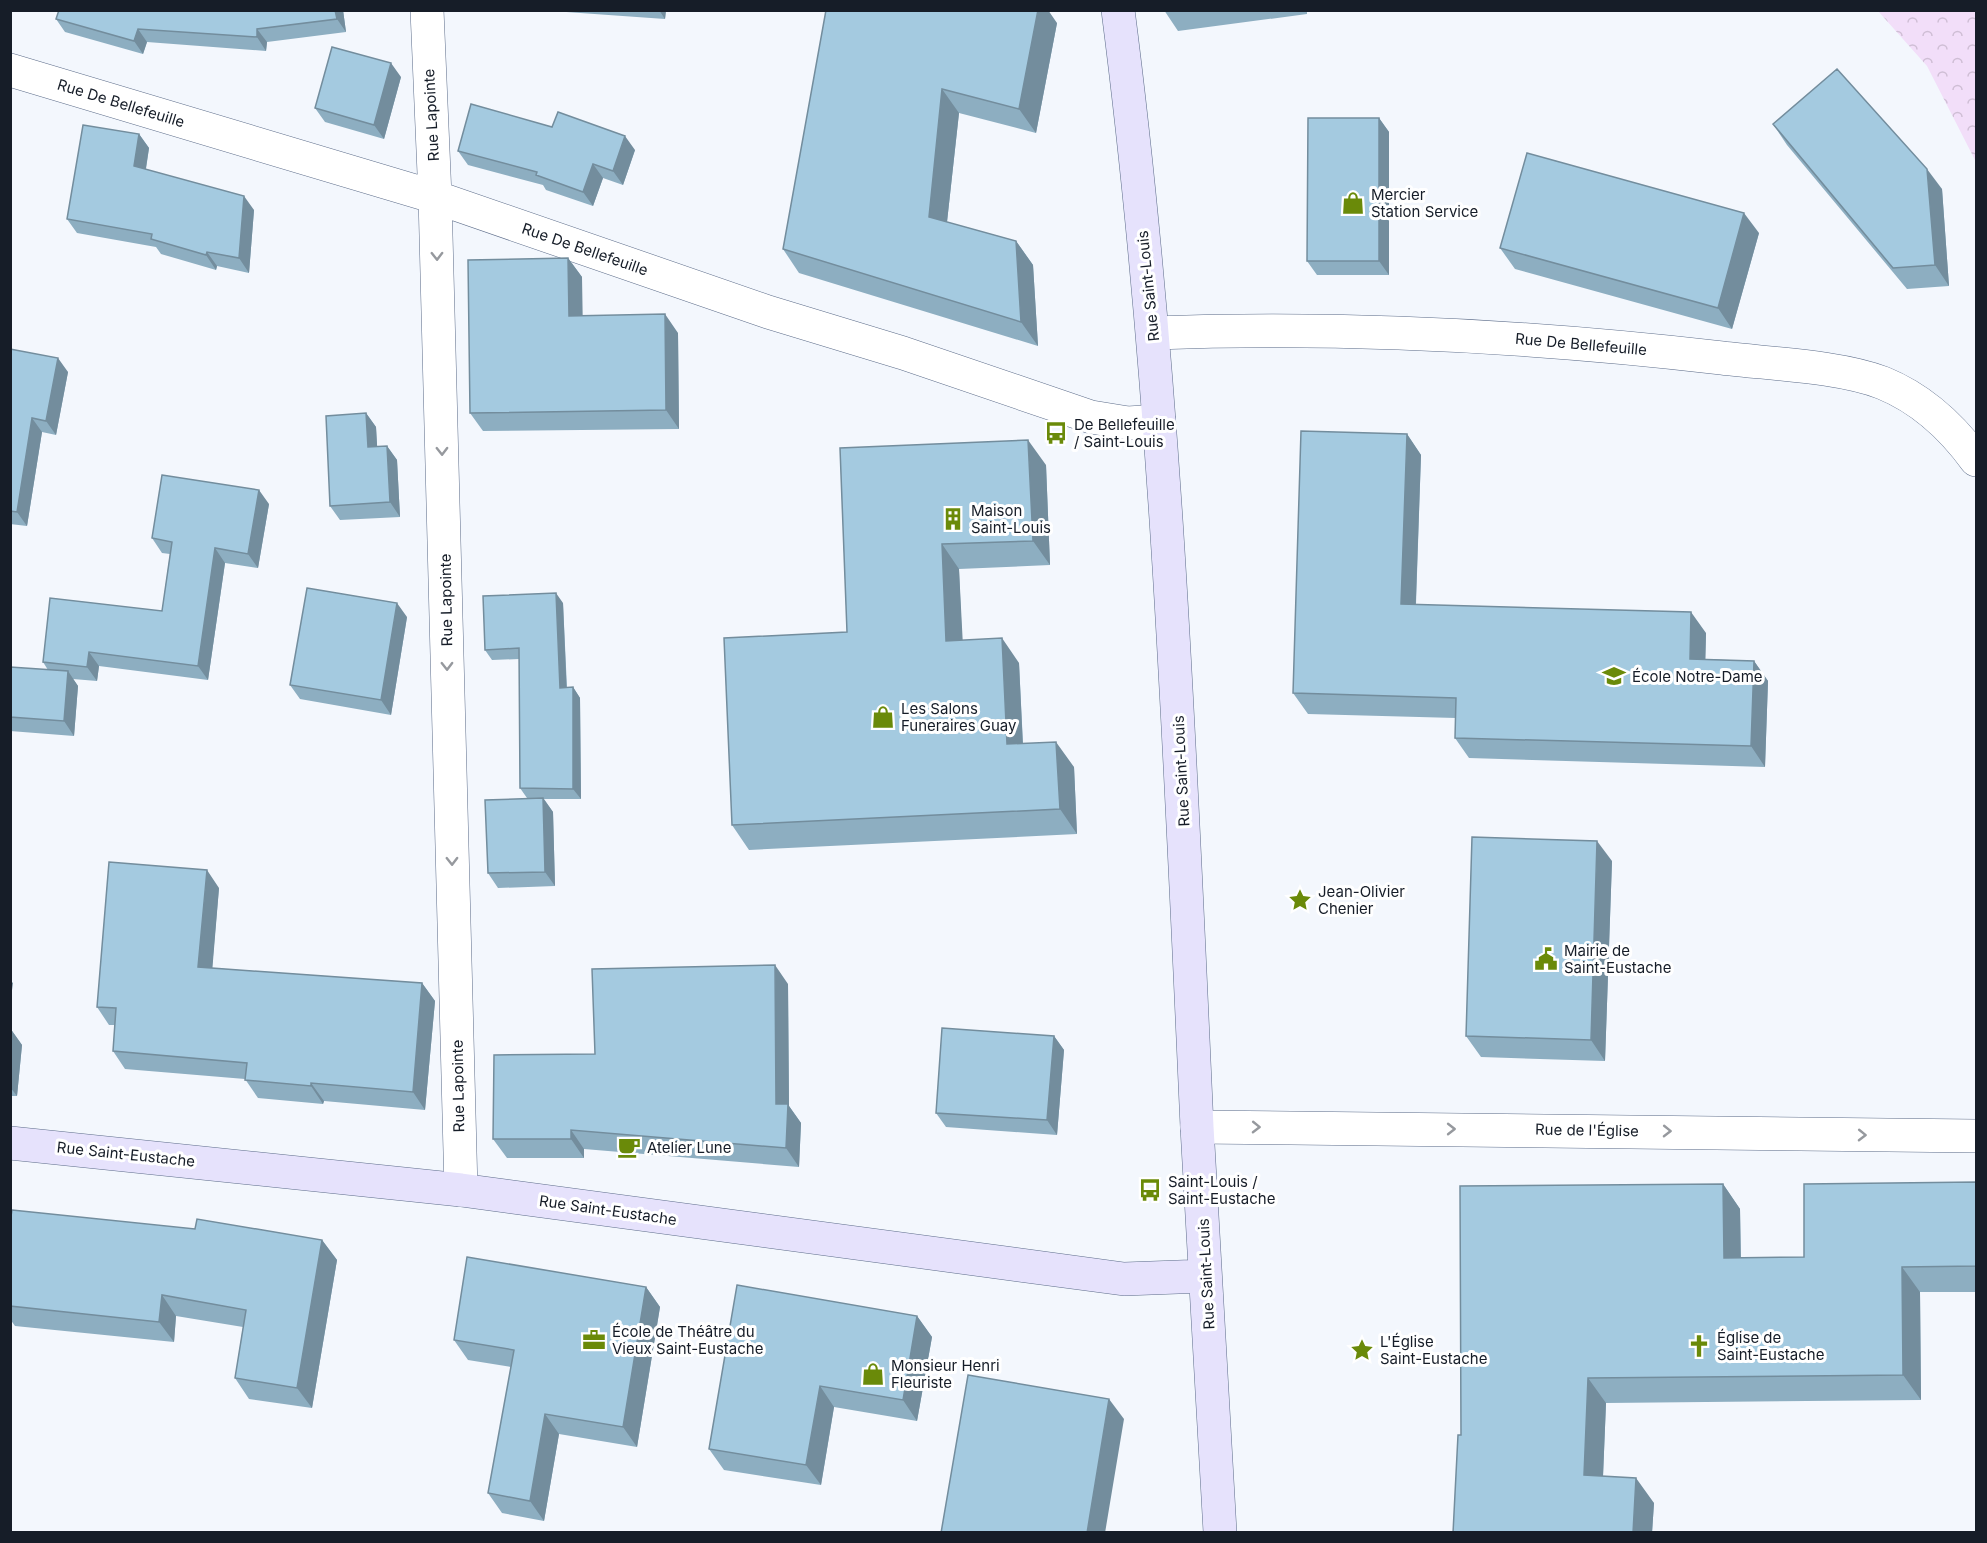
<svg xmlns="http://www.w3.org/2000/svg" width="1987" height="1543" viewBox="0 0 1987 1543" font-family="Inter,sans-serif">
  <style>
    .park { fill: url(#park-crowns) }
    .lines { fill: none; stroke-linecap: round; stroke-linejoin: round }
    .street-casing { stroke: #5d6d8a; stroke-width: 34 }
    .secondary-casing { stroke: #5d6d8a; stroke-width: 34 }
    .street { stroke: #fff; stroke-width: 33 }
    .secondary { stroke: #e6e2fc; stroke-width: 33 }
    .wall { fill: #8daec1 }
    .shaded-wall { fill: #738d9d }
    .building { fill: #a4cae0; stroke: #738d9d; stroke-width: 1.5 }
    .oneway { stroke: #96999e }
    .labels { text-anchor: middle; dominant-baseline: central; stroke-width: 6; stroke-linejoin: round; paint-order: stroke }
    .street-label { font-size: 15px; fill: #161d28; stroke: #fff }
    .poi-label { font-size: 15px; fill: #161d28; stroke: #fff; text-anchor: start }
  </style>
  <defs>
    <pattern id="park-crowns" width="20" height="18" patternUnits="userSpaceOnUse" patternTransform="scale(1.5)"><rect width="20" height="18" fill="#f2def9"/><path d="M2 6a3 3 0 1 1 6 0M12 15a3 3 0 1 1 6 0" fill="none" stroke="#cfbed5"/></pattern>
  </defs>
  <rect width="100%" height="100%" fill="#f3f7fd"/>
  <path class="park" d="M1878,11H1976V162L1927,66Z"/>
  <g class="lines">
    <g class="street-casing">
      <path id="street" d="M427,10L435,197L461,1190
        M10,70L435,197L768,312L903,353L1091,417L1128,423L1159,421
        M1153,333C1344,326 1533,336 1722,358C1770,364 1839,366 1883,383C1922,399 1952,427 1976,460
        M1197,1127L1976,1136"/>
    </g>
    <g class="secondary-casing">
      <path id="secondary" d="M1118,10C1166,381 1180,754 1197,1127C1204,1262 1212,1397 1220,1532
        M10,1143L461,1190L1124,1279L1205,1276"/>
    </g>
    <use href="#street" class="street"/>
    <use href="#secondary" class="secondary"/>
  </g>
  <path class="wall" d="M343,10L346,32L267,42L266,51L147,42L143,54L65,32L56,19Z
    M538,10H666L665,19Z
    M826,10L1057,23L1036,133L959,113L947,222L1016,241L1033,265L1038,346L799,273L783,249Z
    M1164,10H1307V14L1178,31Z
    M401,77L384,139L325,122L315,108Z
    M1379,118L1389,132V275H1317L1307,261Z
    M1773,124L1942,189L1949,286L1907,289L1787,145Z
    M139,134L149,148L146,169L254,210L249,273L217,266L216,270L161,254L156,247L77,233L67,219Z
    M635,150L623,185L603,178L593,206L546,190L543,185L468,165L458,151Z
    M1759,233L1732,329L1515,269L1500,248Z
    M568,258L582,277V316L678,333L679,429L483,431L470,413Z
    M10,349L68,372L56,435L42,432L27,526L10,524Z
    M366,413L376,427L377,446H387L397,460L400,517L340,520L330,506Z
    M1407,434L1421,455L1416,604L1706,633L1705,659L1754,661L1768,681L1765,767L1469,758L1455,738L1456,718L1308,714L1293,693Z
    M840,448L1046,465L1050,565L959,569L962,640L1019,663L1023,744L1074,767L1077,834L749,850L732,825L847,632Z
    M269,504L258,568L225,563L208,680L99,666L97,681L73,679L78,686L74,736L10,731V667L48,670L43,662L162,611L170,554L162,553L152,538Z
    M563,603L567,688L573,687L580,698L581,799H544L553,812L555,886L498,888L488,873L527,798L520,788L519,659L492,660L485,650Z
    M407,617L391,715L300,699L290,685Z
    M1612,861L1605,1061L1481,1057L1466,1036Z
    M219,888L212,968L422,983L435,1001L425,1110L324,1101L323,1104L258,1098L245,1079L125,1069L113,1051L115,1025H109L97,1007Z
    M788,984L789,1106L801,1123L799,1167L584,1149V1158H507L493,1139L595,1054Z
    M10,1028L22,1045L17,1096H10Z
    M1054,1036L1064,1050L1057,1135L946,1127L936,1113Z
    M1977,1182V1292H1920L1921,1400L1606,1403L1603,1476L1654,1503L1652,1533H1453L1461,1435L1723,1184L1740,1209L1741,1257H1804Z
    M10,1223L195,1229L322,1240L337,1260L312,1408L249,1399L235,1378L243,1327L176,1316L174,1342L15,1326L10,1319Z
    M646,1287L660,1307L637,1447L559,1434L544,1521L502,1513L488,1493L511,1367L468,1360L454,1340Z
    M917,1316L932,1337L917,1421L834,1407L821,1485L724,1470L709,1449Z"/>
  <path class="shaded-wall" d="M335,10H343L346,32L337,19Z
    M659,10H666L665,19Z
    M1038,10H1048L1057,23L1036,133L1019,109Z
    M138,29L147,42L143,54L134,41Z
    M257,29L267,42L266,51L257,37Z
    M391,63L401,77L384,139L374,125Z
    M942,89L959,113L945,240L929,217Z
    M1379,118L1389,132V275L1379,261Z
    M139,134L149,148L144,180L134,166Z
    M625,136L635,150L623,185L613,171Z
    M593,164L603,178L593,206L583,192Z
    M1927,169L1942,189L1949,286L1935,265Z
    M244,196L254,210L249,273L239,258Z
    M1744,213L1759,233L1732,329L1718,308Z
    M1016,241L1033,265L1038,346L1021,322Z
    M207,252L217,266L216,270L206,255Z
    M568,258L582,277L583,335L569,316Z
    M665,314L678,333L679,429L666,410Z
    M58,358L68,372L56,435L46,421Z
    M366,413L376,427L378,461L368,447Z
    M32,418L42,432L27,526L17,512Z
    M1407,434L1421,455L1415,625L1401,604Z
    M1028,440L1046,465L1050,565L1033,541Z
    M387,446L397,460L400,517L390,502Z
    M259,490L269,504L258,568L248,554Z
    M942,544L959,569L964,666L946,641Z
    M215,548L225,563L208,680L198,666Z
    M556,593L563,603L567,698L560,688Z
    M397,603L407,617L391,715L381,700Z
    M1691,612L1706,633L1705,680L1690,659Z
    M1002,638L1019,663L1024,769L1007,744Z
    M89,652L99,666L97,681L87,667Z
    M1754,661L1768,681L1765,767L1751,746Z
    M68,671L78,686L74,736L64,721Z
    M573,687L580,698L581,799L573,789Z
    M1056,742L1074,767L1077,834L1060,809Z
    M543,798L553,812L555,886L545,872Z
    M1597,841L1612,861L1605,1061L1591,1040Z
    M207,870L219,888L211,985L198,967Z
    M775,965L788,984L789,1106L801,1123L799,1167L786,1148L776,1104Z
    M10,980L13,983L10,1005Z
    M422,983L435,1001L425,1110L413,1092Z
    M10,1028L22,1045L17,1096L10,1087Z
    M1054,1036L1064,1050L1057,1135L1047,1120Z
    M311,1083L324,1101L323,1104L311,1086Z
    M571,1130L584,1149V1158L571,1139Z
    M1723,1184L1740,1209L1741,1283L1724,1258Z
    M322,1240L337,1260L312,1408L297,1388Z
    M1902,1267L1920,1292L1921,1400L1903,1375Z
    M646,1287L660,1307L637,1447L623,1427Z
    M162,1295L176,1316L174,1342L159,1322Z
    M917,1316L932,1337L917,1421L903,1400Z
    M1588,1378L1606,1403L1602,1501L1584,1475Z
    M820,1386L834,1407L821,1485L806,1465Z
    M1109,1399L1124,1419L1105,1533H1087Z
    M545,1414L559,1434L544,1521L530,1501Z
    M1636,1478L1654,1503L1652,1533H1633Z"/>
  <path class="building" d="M59,10H335L337,19L257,29V37L138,29L134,41L56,19Z
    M826,10H1038L1019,109L942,89L929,217L1016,241L1021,322L783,249Z
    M332,47L391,63L374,125L315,108Z
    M1837,69L1927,169L1935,265L1893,268L1773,124Z
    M471,104L552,127L558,112L625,136L613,171L593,164L583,192L536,175L537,172L458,151Z
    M1308,118H1379V261H1307Z
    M83,125L139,134L134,166L244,196L239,258L207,252L206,255L151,239L152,234L67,219Z
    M1527,153L1744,213L1718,308L1500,248Z
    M568,258L569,316L665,314L666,410L470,413L468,260Z
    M10,349L58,358L46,421L32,418L17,512L10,511Z
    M366,413L368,447L387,446L390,502L330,506L326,416Z
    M1301,431L1407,434L1401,604L1691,612L1690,659L1754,661L1751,746L1455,738L1456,698L1293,693Z
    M1028,440L1033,541L942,544L946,641L1002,638L1007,744L1056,742L1060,809L732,825L724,638L847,632L840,448Z
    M162,475L259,490L248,554L215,548L198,666L89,652L87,667L43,662L50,598L162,611L172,542L152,538Z
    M307,588L397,603L381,700L290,685Z
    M556,593L560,688L573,687V789L520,788L519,648L485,650L483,596Z
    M10,667L68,671L64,721L10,717Z
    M543,798L545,872L488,873L485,800Z
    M1472,837L1597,841L1591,1040L1466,1036Z
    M109,862L207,870L198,967L422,983L413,1092L311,1083V1086L245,1080L247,1063L113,1051L116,1008L97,1007Z
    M775,965L776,1104H788L786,1148L571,1130V1139H493L494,1055L595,1054L592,969Z
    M942,1028L1054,1036L1047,1120L936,1113Z
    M1977,1182V1266L1902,1267L1903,1375L1588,1378L1584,1475L1636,1478L1633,1533H1453L1458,1435H1461L1460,1186L1723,1184L1724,1258L1804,1257V1184Z
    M12,1210L195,1229L197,1219L322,1240L297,1388L235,1378L246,1310L162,1295L159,1322L10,1306V1223Z
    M467,1257L646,1287L623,1427L545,1414L530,1501L488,1493L514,1350L454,1340Z
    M737,1285L917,1316L903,1400L820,1386L806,1465L709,1449Z
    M968,1375L1109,1399L1087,1533H941Z"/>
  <defs><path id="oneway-chevron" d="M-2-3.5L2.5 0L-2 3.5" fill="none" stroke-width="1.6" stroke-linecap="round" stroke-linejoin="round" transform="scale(1.5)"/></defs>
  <g class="oneway">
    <use href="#oneway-chevron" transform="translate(437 256) rotate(89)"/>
    <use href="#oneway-chevron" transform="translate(442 451) rotate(89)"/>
    <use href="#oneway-chevron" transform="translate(447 666) rotate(89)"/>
    <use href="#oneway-chevron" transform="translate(452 861) rotate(89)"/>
    <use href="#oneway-chevron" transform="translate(1256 1127) rotate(1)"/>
    <use href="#oneway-chevron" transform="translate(1451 1129)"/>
    <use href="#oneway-chevron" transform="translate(1667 1131) rotate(1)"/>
    <use href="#oneway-chevron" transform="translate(1862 1135) rotate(1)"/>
  </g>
  <defs>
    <g id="shop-bare" transform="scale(1.8)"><path d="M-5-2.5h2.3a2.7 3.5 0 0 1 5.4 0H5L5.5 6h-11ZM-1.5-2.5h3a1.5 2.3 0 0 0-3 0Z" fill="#6a8a09" stroke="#fff" stroke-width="2.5" paint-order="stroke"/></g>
    <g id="bus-bare" transform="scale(1.8)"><path d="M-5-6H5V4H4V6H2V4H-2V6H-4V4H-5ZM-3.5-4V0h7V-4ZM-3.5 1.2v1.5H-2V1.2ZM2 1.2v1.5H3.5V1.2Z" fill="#6a8a09" stroke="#fff" stroke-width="2.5" paint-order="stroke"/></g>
    <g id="building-bare" transform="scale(1.8)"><path d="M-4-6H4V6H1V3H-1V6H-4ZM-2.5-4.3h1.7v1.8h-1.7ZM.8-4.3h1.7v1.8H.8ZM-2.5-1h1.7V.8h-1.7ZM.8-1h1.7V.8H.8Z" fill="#6a8a09" stroke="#fff" stroke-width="2.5" paint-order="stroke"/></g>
    <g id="school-bare" transform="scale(1.8)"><path d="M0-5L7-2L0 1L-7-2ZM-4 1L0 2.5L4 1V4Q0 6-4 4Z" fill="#6a8a09" stroke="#fff" stroke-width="2.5" paint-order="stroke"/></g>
    <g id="sight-bare" transform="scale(1.8)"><path d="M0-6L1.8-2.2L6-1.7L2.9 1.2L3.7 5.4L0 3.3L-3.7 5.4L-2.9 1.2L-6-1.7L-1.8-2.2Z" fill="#6a8a09" stroke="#fff" stroke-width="2.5" paint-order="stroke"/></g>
    <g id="civic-bare" transform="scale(1.8)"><path d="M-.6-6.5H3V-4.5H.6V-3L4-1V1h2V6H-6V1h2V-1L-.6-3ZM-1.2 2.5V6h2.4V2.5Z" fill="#6a8a09" stroke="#fff" stroke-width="2.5" paint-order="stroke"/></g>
    <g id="cafe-bare" transform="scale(1.8)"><path d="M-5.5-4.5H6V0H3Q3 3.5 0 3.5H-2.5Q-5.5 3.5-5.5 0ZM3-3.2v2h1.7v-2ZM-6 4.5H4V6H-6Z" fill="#6a8a09" stroke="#fff" stroke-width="2.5" paint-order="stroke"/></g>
    <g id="office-bare" transform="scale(1.8)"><path d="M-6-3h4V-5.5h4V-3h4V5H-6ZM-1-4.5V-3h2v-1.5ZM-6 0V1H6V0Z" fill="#6a8a09" stroke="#fff" stroke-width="2.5" paint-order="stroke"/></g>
    <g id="church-bare" transform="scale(1.8)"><path d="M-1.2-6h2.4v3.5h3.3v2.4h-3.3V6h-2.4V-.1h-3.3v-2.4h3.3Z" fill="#6a8a09" stroke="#fff" stroke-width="2.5" paint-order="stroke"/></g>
  </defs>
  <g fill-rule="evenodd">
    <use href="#shop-bare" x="1353" y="203"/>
    <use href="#bus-bare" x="1056" y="433"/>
    <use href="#building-bare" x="953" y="519"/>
    <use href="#school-bare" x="1614" y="676"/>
    <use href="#shop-bare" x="883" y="717"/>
    <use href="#sight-bare" x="1300" y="900"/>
    <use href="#civic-bare" x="1546" y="959"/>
    <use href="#cafe-bare" x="629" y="1147"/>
    <use href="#bus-bare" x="1150" y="1190"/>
    <use href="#office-bare" x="594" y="1340"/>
    <use href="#church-bare" x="1699" y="1346"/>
    <use href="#sight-bare" x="1362" y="1350"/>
    <use href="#shop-bare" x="873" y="1374"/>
  </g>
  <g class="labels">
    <g class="street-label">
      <text transform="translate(121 103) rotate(17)">Rue De Bellefeuille</text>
      <text transform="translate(431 115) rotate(-93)">Rue Lapointe</text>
      <text transform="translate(585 249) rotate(19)">Rue De Bellefeuille</text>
      <text transform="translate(1148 286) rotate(-96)">Rue Saint-Louis</text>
      <text transform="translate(1581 344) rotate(5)">Rue De Bellefeuille</text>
      <text transform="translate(446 600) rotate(-91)">Rue Lapointe</text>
      <text transform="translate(1181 771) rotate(-93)">Rue Saint-Louis</text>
      <text transform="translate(458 1086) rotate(-91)">Rue Lapointe</text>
      <text transform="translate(1587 1130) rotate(1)">Rue de l'Église</text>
      <text transform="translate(126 1154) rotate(6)">Rue Saint-Eustache</text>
      <text transform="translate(608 1210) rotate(8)">Rue Saint-Eustache</text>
      <text transform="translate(1206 1274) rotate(-93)">Rue Saint-Louis</text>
    </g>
    <g class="poi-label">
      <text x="1371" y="194">Mercier<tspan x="1371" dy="17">Station Service</tspan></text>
      <text x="1074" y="424">De Bellefeuille<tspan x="1074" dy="17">/ Saint-Louis</tspan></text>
      <text x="971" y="510">Maison<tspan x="971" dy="17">Saint-Louis</tspan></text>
      <text x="1632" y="676">École Notre-Dame</text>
      <text x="901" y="708">Les Salons<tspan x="901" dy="17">Funeraires Guay</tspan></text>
      <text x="1318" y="891">Jean-Olivier<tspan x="1318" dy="17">Chenier</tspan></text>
      <text x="1564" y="950">Mairie de<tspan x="1564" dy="17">Saint-Eustache</tspan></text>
      <text x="647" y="1147">Atelier Lune</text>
      <text x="1168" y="1181">Saint-Louis /<tspan x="1168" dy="17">Saint-Eustache</tspan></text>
      <text x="612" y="1331">École de Théâtre du<tspan x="612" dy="17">Vieux Saint-Eustache</tspan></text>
      <text x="1717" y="1337">Église de<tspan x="1717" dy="17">Saint-Eustache</tspan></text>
      <text x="1380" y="1341">L'Église<tspan x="1380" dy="17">Saint-Eustache</tspan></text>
      <text x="891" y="1365">Monsieur Henri<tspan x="891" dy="17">Fleuriste</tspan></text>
    </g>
  </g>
  <rect width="1987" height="1543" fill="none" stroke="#161d28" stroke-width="24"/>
</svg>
